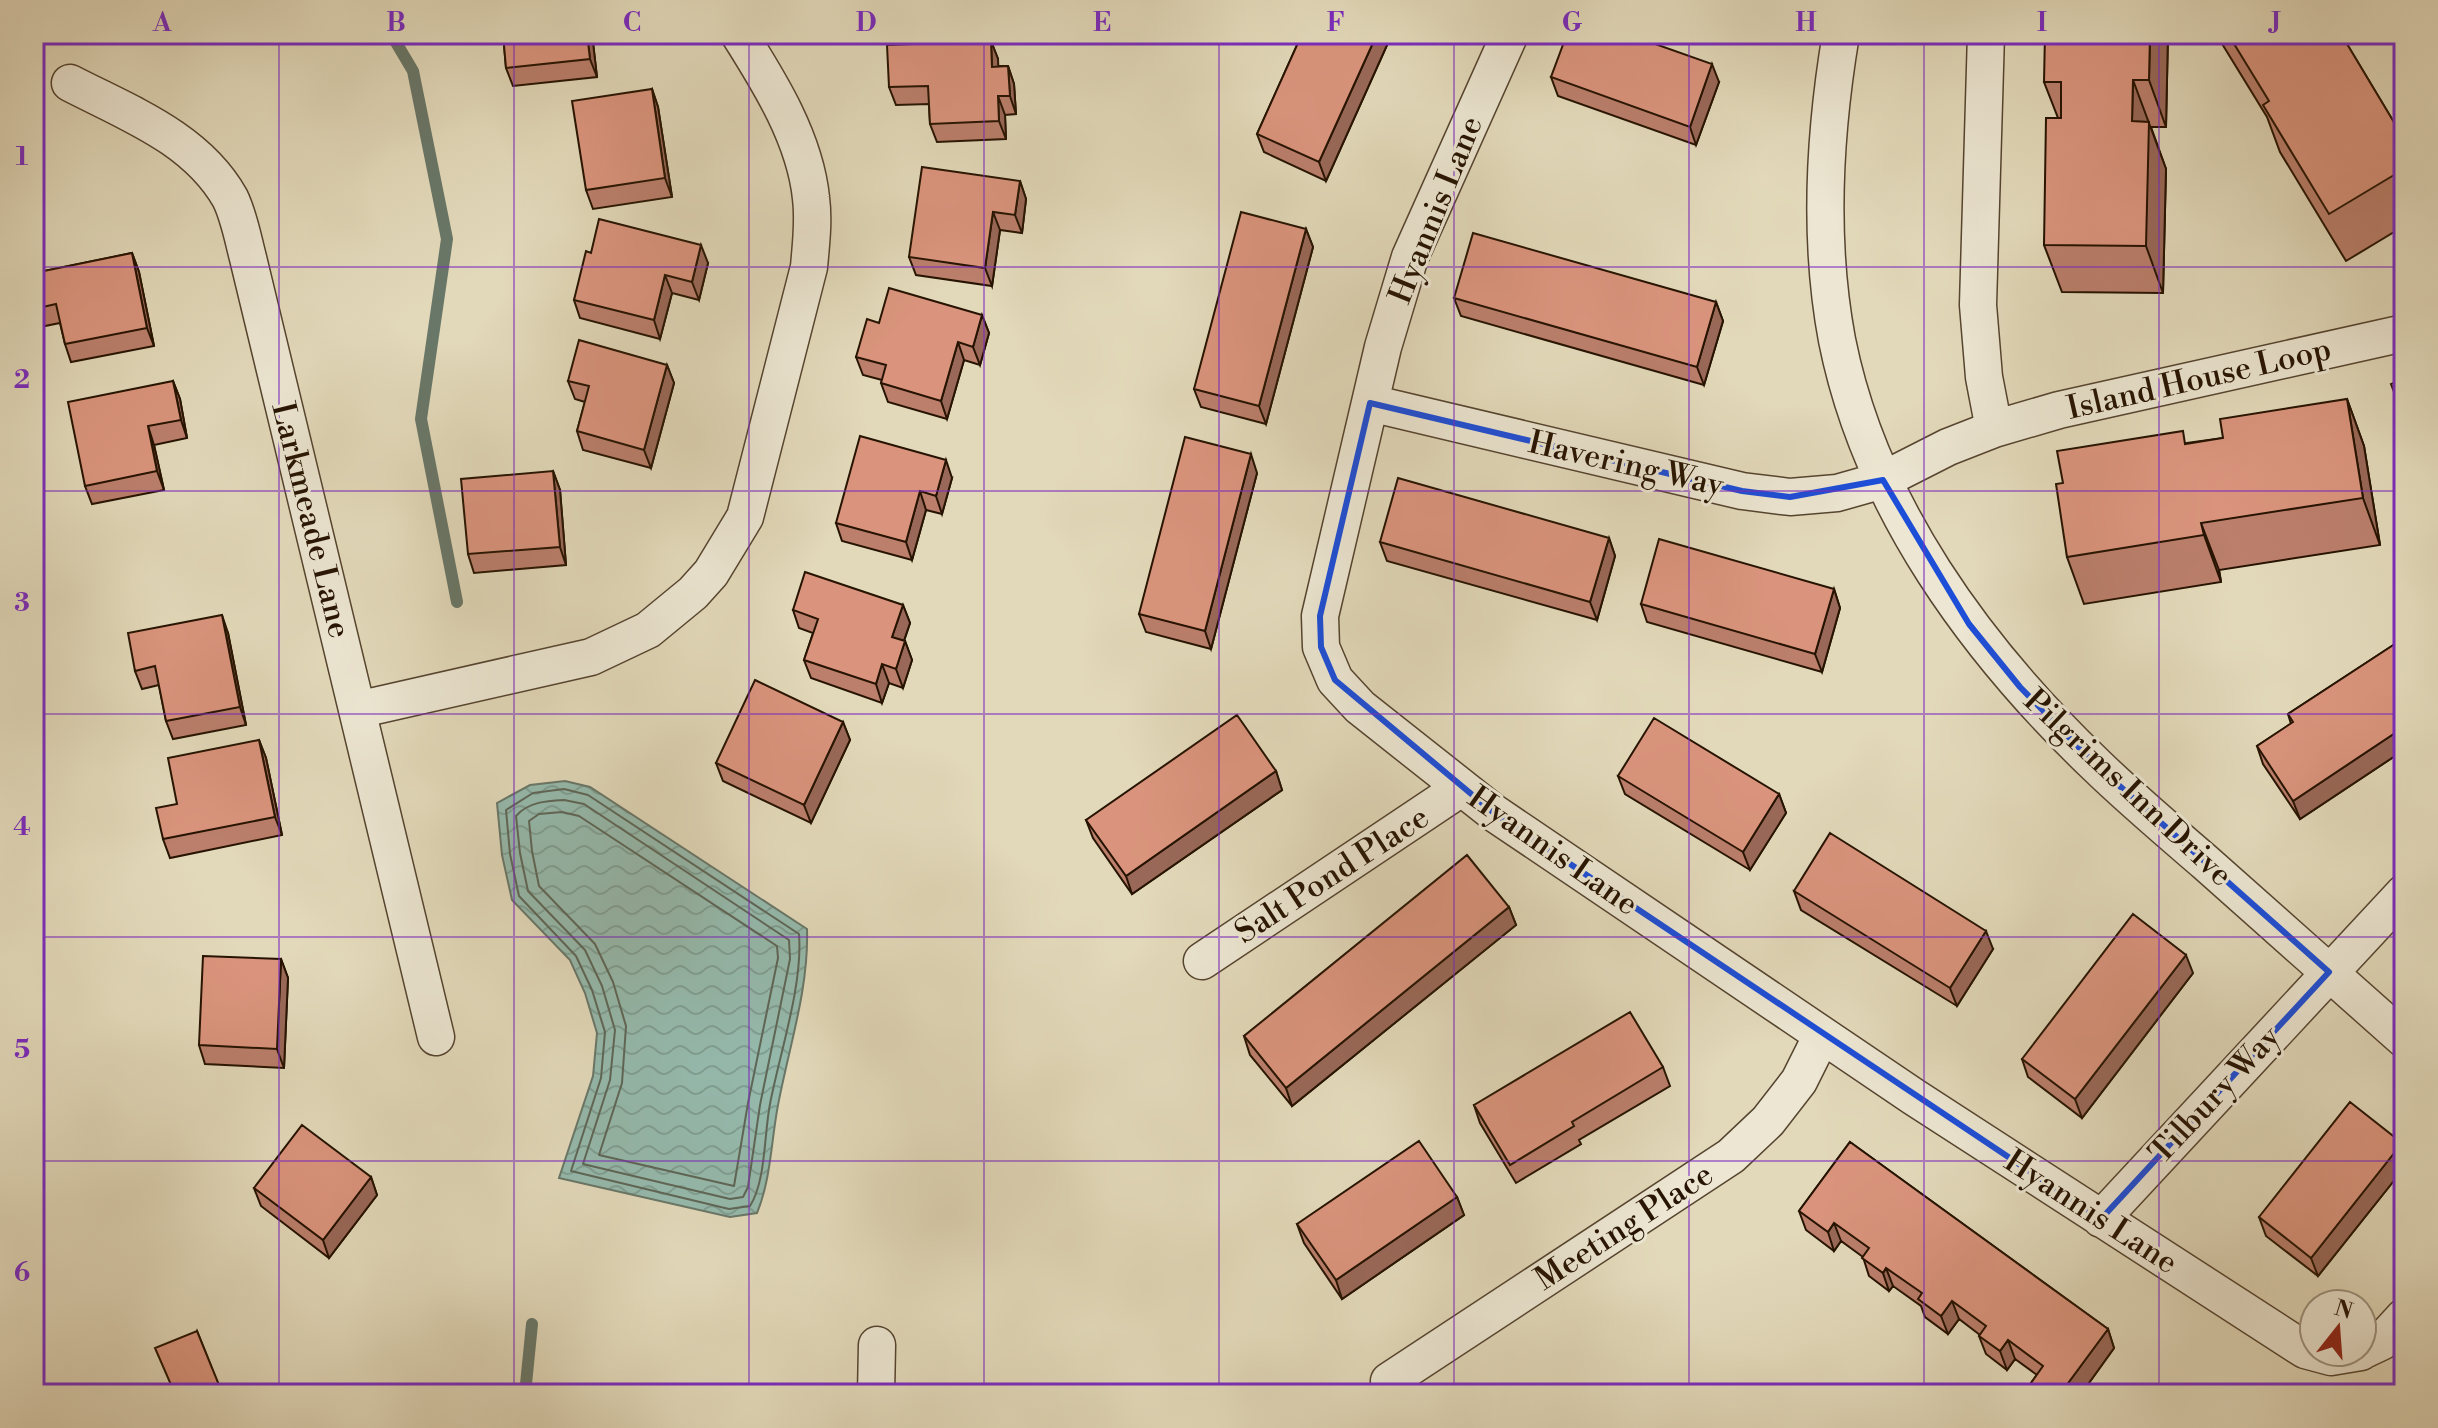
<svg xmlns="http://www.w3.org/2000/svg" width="2438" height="1428" viewBox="0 0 2438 1428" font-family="'Libre Bodoni',serif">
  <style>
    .water { fill: url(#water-waves); stroke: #697768; stroke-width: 2 }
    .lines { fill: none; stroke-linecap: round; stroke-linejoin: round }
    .shore { stroke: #5e6657; stroke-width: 2 }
    .stream { stroke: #697768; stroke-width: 12 }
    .street-casing { stroke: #55442f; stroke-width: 39 }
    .street { stroke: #ece6d2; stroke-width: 36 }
    .wall { fill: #bb7f6c; stroke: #261301; stroke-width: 2 }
    .shaded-wall { fill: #996858; stroke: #261301; stroke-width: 2 }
    .building { fill: #da947d; stroke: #261301; stroke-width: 2 }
    .marked { fill: none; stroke: #1d4ed8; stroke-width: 6; stroke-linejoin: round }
    .grid { fill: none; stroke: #7b2cbf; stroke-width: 2; stroke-opacity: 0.55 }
    .labels { text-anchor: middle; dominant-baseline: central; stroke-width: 6; stroke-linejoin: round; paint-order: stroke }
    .street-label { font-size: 32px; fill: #261301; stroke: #ece6d2 }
    .neatline { fill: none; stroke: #7b2cbf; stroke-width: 3 }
    .grid-label { font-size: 26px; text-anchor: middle; font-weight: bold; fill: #7b2cbf }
  </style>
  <defs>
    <pattern id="water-waves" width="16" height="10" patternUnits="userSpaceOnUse" patternTransform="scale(2)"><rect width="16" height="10" fill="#95baad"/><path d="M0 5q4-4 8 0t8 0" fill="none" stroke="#809f93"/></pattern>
  </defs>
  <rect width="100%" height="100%" fill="#e2d9ba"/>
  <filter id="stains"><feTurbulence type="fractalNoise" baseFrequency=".0025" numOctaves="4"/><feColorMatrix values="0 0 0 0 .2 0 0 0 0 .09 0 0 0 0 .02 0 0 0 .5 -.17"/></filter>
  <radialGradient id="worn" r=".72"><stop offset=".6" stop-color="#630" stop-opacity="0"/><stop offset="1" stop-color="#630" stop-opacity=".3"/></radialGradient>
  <path class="water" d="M565,781L590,787L807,929C809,988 789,1047 778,1105C771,1142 771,1179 757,1213L730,1217L559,1178L593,1076L597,1033L585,993L570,960L512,900L502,855L497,803L530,785Z"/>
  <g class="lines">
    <path class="shore" d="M564,789L588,795L799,934C803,985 780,1052 770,1104C764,1134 766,1181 750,1206L729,1209L571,1171L601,1078L605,1032L592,990L576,956L519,896L510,854L506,810L533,793Z
      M564,800L584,804L789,940L790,959L760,1105L748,1187L743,1197L730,1199L583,1164L610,1080L615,1030L602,986L585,950L528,891L520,853L516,816C528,802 546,801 564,800Z
      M562,812L579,816L777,946L778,958L748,1103L734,1186L599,1155L622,1083L626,1026L613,982L595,944L539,886L532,851L529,821L539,814Z"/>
    <path class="stream" d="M391,34L413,71L447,239L421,419L457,602
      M525,1394L532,1324"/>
    <g class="street-casing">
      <path id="street" d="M1510,34L1410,257L1383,347L1320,616L1321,647L1335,680L1360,707L1494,813L1914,1097L2305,1350L2331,1357L2361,1352
        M1841,34C1824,135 1818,239 1837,340C1870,506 1976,650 2096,765C2131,799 2169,831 2206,863C2272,922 2338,980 2404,1039
        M1986,34L1978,305L1984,377L1994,429
        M70,83C128,113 196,138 230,198C239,216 243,239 248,258L436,1037
        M1370,403L1742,491L1790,497L1837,493L1883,480L1948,447L1994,429L2059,410L2404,333
        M357,710L591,657L648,630L693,593L711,573L745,517L809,267C811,244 814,221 811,198C805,139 770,83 739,34
        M1202,961L1461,788
        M2101,1219L2404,893
        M2362,1351L2381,1342L2404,1317
        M1389,1381L1731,1156L1768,1121L1799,1081L1822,1035
        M876,1394L877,1345"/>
    </g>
    <use href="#street" class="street"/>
  </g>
  <path class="wall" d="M503,34H592L597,77L513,86L506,68Z
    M1302,34H1392L1326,181L1264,152L1257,134Z
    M2168,34L2166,127H2151L2166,169L2163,293L2062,292L2044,245L2058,118L2044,82Z
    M2216,34H2341L2404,139V226L2346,261L2280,152L2267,117Z
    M991,41L998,59V66H1008L1014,84L1016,114L1005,115L1006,139L937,142L930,124L929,104L896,105L889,87Z
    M1551,77L1719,82L1696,145L1558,96Z
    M652,89L658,107L672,197L593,209L586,190Z
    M1020,181L1026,199L1022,233L1000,230L992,286L916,275L909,257Z
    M1306,229L1313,247L1266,424L1201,407L1194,389Z
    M132,253L139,272L154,346L71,362L65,344L60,323L40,327L34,311V273Z
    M591,253L708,263L699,300L672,293L660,339L580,318L574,300Z
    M1454,298L1716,302L1723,321L1704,385L1461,316Z
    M982,315L989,333L980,365L964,360L947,419L888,402L881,383L882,380L863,375L856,357L879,323Z
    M667,365L674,383L651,468L583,450L577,431L585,402L575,399L568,381Z
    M173,381L180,399L187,438L154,445L164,490L92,504L85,486Z
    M2347,399L2364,446L2380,545L2219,570L2221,582L2084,604L2067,557L2063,483L2187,443L2223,438Z
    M553,471L560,490L566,565L474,573L468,554Z
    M1257,473L1211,649L1146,632L1139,614Z
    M952,478L942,514L926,510L912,560L842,541L836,523Z
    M1609,538L1615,556L1597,620L1387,561L1380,542Z
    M1834,589L1840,608L1822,672L1647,622L1641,604Z
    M903,605L910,623L904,641H905L912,660L903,688L889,683L882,703L811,678L804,660L813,633L799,628L793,610Z
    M228,633L246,725L173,739L166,721L159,685L142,689L135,671Z
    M2404,638V750L2300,819L2263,764L2257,746L2291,724L2288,714Z
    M843,722L850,740L811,823L723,781L716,763Z
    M259,740L266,758L282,835L170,858L163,839L177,804Z
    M1276,771L1282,790L1132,894L1093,838L1086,820Z
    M1618,776L1779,794L1786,813L1750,870L1625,794Z
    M1794,891L1993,949L1957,1006L1801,910Z
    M1509,907L1516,925L1292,1106L1250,1055L1244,1036Z
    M281,959L288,978L284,1068L205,1064L199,1045Z
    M2193,973L2082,1118L2028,1077L2022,1059Z
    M1663,1067L1670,1086L1579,1140L1581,1144L1516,1183L1480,1123L1474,1105Z
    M1850,1142L2108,1329L2114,1348L2081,1394H2035L2031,1383L2037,1375L2015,1359L2007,1370L1986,1354L1979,1336L1980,1335L1959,1319L1948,1334L1925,1317L1921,1306L1893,1286L1889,1291L1869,1276L1863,1257L1841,1241L1834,1251L1806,1230L1799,1211Z
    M2402,1143L2404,1148V1168L2318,1276L2266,1236L2259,1217Z
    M371,1177L377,1195L329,1258L261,1206L254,1188Z
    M1457,1197L1464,1215L1342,1299L1304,1243L1297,1224Z
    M197,1331L222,1394H174Z"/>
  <path class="shaded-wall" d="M587,34H592L597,77L590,59Z
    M1377,34H1392L1326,181L1319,162Z
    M2150,34H2168L2166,127L2149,80Z
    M991,41L998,59L999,85L992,67Z
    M1712,64L1719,82L1696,145L1690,127Z
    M1008,66L1014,84L1016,114L1010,96Z
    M2133,80L2166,169L2163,293L2146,246L2132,121Z
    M652,89L658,107L672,197L665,178Z
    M998,96L1005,115L1006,139L999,121Z
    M1020,181L1026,199L1022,233L1015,215Z
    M993,212L1000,230L992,286L985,268Z
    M1306,229L1313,247L1266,424L1259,406Z
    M701,245L708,263L699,300L692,282Z
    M132,253L139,272L154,346L147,328Z
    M665,275L672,293L660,339L654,320Z
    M1716,302L1723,321L1704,385L1697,367Z
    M982,315L989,333L980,365L973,347Z
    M958,342L964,360L947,419L941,401Z
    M667,365L674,383L651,468L644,450Z
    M173,381L180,399L187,438L181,420Z
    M2347,399L2364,446L2380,545L2363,498Z
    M148,426L154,445L164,490L157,471Z
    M1251,454L1257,473L1211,649L1205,631Z
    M946,460L952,478L942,514L936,496Z
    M553,471L560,490L566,565L560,547Z
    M920,491L926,510L912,560L906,542Z
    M2201,523L2219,570L2221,582L2204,535Z
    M1609,538L1615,556L1597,620L1590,602Z
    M1834,589L1840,608L1822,672L1815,654Z
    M903,605L910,623L899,655L892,637Z
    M222,615L228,633L246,725L240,707Z
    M905,641L912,660L903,688L896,669Z
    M882,664L889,683L882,703L876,684Z
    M843,722L850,740L811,823L804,805Z
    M2404,727V750L2300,819L2293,801Z
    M259,740L266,758L282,835L275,817Z
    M1276,771L1282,790L1132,894L1126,876Z
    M1779,794L1786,813L1750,870L1743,852Z
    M1509,907L1516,925L1292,1106L1286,1088Z
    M1986,931L1993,949L1957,1006L1950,988Z
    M2186,955L2193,973L2082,1118L2075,1099Z
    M281,959L288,978L284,1068L277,1049Z
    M2402,1143L2404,1148V1168L2318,1276L2311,1258Z
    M371,1177L377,1195L329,1258L323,1240Z
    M1457,1197L1464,1215L1342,1299L1336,1280Z
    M1834,1223L1841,1241L1834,1251L1828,1232Z
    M1886,1268L1893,1286L1889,1291L1883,1273Z
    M1952,1301L1959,1319L1948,1334L1941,1316Z
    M2108,1329L2114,1348L2081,1394H2060Z
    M2008,1340L2015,1359L2007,1370L2000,1351Z"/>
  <path class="building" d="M503,34H587L590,59L506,68Z
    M1302,34H1377L1319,162L1257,134Z
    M1567,34H1627L1712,64L1690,127L1551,77Z
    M2045,34H2150L2149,80H2133L2132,121L2149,122L2146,246L2044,245L2046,118H2061V82H2044Z
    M2228,34H2341L2404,139V169L2329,214L2263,105L2269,101Z
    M991,41L992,67L1008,66L1010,96H998L999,121L930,124L928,86L889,87L887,45Z
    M652,89L665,178L586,190L572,101Z
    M922,167L1020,181L1015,215L993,212L985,268L909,257Z
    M1241,212L1306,229L1259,406L1194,389Z
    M599,219L701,245L692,282L665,275L654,320L574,300L586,251L591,253Z
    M1473,233L1716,302L1697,367L1454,298Z
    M132,253L147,328L65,344L56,304L34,309V273Z
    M889,288L982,315L973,347L958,342L941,401L881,383L886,365L856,357L867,319L879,323Z
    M579,340L667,365L644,450L577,431L589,386L568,381Z
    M2404,379V418L2391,384Z
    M173,381L181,420L148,426L157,471L85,486L68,402Z
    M2347,399L2363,498L2201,523L2204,535L2067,557L2056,484L2063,483L2057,451L2183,431L2185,444L2223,438L2220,419Z
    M860,436L946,460L936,496L920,491L906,542L836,523Z
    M1185,437L1251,454L1205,631L1139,614Z
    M553,471L560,547L468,554L461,479Z
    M1398,478L1609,538L1590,602L1380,542Z
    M1659,539L1834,589L1815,654L1641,604Z
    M805,572L903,605L892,637L905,641L896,669L882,664L876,684L804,660L818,619L793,610Z
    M222,615L240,707L166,721L155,666L135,671L128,633Z
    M2404,638V727L2293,801L2257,746L2293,722L2288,714Z
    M755,680L843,722L804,805L716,763Z
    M1237,715L1276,771L1126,876L1086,820Z
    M1654,718L1779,794L1743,852L1618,776Z
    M259,740L275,817L163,839L156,808L177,804L168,758Z
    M1830,833L1986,931L1950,988L1794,891Z
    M1467,855L1509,907L1286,1088L1244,1036Z
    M2133,914L2186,955L2075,1099L2022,1059Z
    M203,956L281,959L277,1049L199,1045Z
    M1630,1012L1663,1067L1572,1122L1574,1126L1510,1165L1474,1105Z
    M2350,1102L2402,1143L2311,1258L2259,1217Z
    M302,1125L371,1177L323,1240L254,1188Z
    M1419,1141L1457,1197L1336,1280L1297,1224Z
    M1850,1142L2108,1329L2060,1394H2046L2031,1383L2043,1366L2008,1340L2000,1351L1979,1336L1986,1326L1952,1301L1941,1316L1918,1299L1922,1293L1886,1268L1883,1273L1862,1258L1869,1248L1834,1223L1828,1232L1799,1211Z
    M197,1331L219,1385L196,1394H175L155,1348Z"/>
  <path class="marked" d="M1370,403L1742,491L1790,497L1883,480L1969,624L2020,687L2096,765L2329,972L2101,1219L1494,813L1335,680L1321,647L1320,616Z"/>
  <path class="grid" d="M279,34V1394M514,34V1394M749,34V1394M984,34V1394M1219,34V1394M1454,34V1394M1689,34V1394M1924,34V1394M2159,34V1394M34,267H2404M34,491H2404M34,714H2404M34,937H2404M34,1161H2404"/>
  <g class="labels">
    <g class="street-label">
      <text transform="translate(1436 210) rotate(-68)">Hyannis Lane</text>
      <text transform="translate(2199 379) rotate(-13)">Island House Loop</text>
      <text transform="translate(1626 464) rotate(13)">Havering Way</text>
      <text transform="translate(311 520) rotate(76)">Larkmeade Lane</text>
      <text transform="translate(2128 788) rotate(43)">Pilgrims Inn Drive</text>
      <text transform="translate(1553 851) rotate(35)">Hyannis Lane</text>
      <text transform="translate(1332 875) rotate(-33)">Salt Pond Place</text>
      <text transform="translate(2215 1095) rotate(-47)">Tilbury Way</text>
      <text transform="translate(2091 1212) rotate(33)">Hyannis Lane</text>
      <text transform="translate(1624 1227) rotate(-33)">Meeting Place</text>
    </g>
  </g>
  <rect width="2438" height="1428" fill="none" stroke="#e2d9ba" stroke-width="88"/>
  <g transform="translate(2338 1328) rotate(17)"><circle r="38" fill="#ece6d2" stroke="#9d927e" stroke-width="2"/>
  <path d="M0-6L14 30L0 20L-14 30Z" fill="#8f2418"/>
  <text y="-12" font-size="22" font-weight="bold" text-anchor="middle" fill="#261301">N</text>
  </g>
  <rect x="44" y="44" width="2350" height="1340" class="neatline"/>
  <g class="grid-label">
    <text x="162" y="31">A</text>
    <text x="396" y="31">B</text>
    <text x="632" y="31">C</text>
    <text x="866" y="31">D</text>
    <text x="1102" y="31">E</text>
    <text x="1336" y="31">F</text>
    <text x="1572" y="31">G</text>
    <text x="1806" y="31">H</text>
    <text x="2042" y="31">I</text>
    <text x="2276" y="31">J</text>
    <text x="22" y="165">1</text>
    <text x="22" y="388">2</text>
    <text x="22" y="611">3</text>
    <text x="22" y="835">4</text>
    <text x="22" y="1058">5</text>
    <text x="22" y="1281">6</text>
  </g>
  <rect width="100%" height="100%" filter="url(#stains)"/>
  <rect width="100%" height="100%" fill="url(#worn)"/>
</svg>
